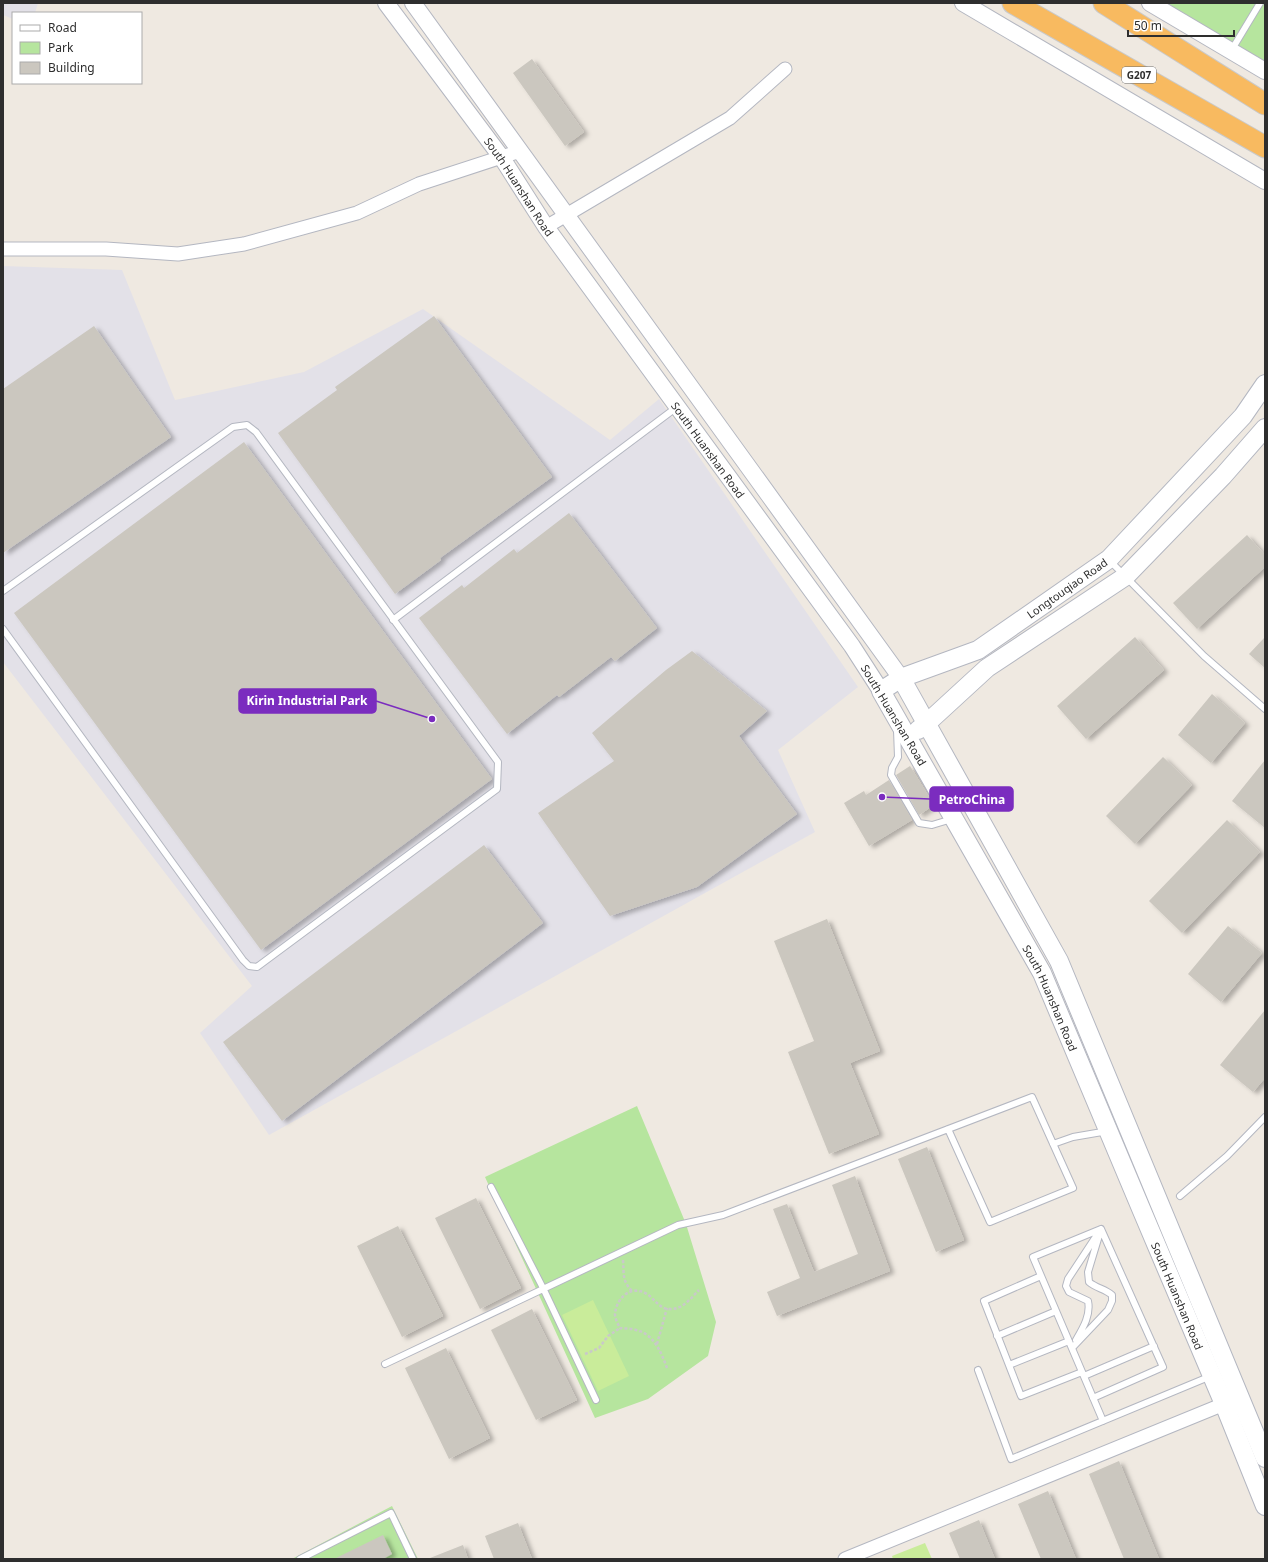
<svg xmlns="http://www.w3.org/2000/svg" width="1268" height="1562" viewBox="0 0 1268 1562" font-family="'Noto Sans',sans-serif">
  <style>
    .industrial { fill: #e3e1e8 }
    .green { fill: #b6e59e }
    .pitch { fill: #c9ec9a }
    .building { fill: #cbc7bf; filter: url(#shadow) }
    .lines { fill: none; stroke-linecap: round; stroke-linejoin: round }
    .service-casing { stroke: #b4b7c1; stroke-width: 8 }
    .minor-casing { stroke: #b4b7c1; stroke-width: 15 }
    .tertiary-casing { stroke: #b4b7c1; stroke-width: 18 }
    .secondary-casing { stroke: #b4b7c1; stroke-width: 20 }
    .trunk-casing { stroke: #c9c9c9; stroke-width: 23 }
    .path { stroke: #c9c9c9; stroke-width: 2.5; stroke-dasharray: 3 2; stroke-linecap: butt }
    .service { stroke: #fff; stroke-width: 6 }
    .minor { stroke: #fff; stroke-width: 13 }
    .tertiary { stroke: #fff; stroke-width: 16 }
    .secondary { stroke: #fff; stroke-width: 18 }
    .trunk { stroke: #f8ba60; stroke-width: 21 }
    .labels { text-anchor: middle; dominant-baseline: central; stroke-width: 3; stroke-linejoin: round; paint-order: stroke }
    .shield { fill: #fff; stroke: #6d6d6d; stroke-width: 1 }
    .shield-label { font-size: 10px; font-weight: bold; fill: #2e2e2e }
    .street-label { font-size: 11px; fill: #2e2e2e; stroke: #fff }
    .leader { fill: none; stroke: #7b2cbf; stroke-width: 1.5 }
    .callout-dot { fill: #7b2cbf; stroke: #fff; stroke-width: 1.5 }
    .callout { fill: #7b2cbf; stroke: #7b2cbf; stroke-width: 1.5 }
    .callout-label { font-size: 12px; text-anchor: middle; font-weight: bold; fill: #fff }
  </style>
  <defs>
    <filter id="shadow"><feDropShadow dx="4.5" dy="2.5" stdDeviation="2" flood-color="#0004"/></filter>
  </defs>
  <rect width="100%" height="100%" fill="#efe9e1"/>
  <path class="industrial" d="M3,3H38L35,13H13V19L3,15Z
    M3,266L122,270L175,400L304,372L423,309L610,440L659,399L858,687L778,750L815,832L269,1135L200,1033L252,986L3,662Z"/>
  <path class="green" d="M1150,3H1265V71Z
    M637,1106L686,1224L716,1322L708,1356L648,1399L595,1418L485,1177Z
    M392,1506L418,1559H292Z"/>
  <path class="pitch" d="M593,1300L629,1376L598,1391L562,1315Z
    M925,1543L932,1559H893L892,1556Z"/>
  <path class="building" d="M532,59L584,132L565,146L513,73Z
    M434,316L552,477L440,558L441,560L395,594L278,433L337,390L335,387Z
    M94,326L171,437L3,553V389Z
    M244,442L492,779L261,950L14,613Z
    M569,513L657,628L615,661L611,657L559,697L557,695L507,734L419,618L462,585L464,588L514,549L517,553Z
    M1247,535L1265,555V567L1197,629L1173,603Z
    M1135,637L1164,670L1086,739L1057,706Z
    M1265,637V668L1249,654Z
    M692,651L767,711L739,736L797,814L697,887L610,916L538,813L614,761L592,733L666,670Z
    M1212,694L1245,723L1211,763L1178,735Z
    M1163,757L1192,785L1135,844L1106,816Z
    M1265,760V828L1232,801Z
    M910,766L934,805L919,815L896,775Z
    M889,780L912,820L869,846L844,803L864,791L866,795Z
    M1227,820L1260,852L1182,933L1149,901Z
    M484,845L543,923L282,1121L223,1042Z
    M827,919L880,1051L850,1063L879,1134L829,1154L788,1052L814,1041L774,941Z
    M1228,926L1262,953L1221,1002L1188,974Z
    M1265,1010V1078L1253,1092L1220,1065Z
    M927,1147L964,1240L936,1252L898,1159Z
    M855,1176L890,1271L777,1316L767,1292L800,1278L773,1209L787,1204L814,1272L858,1254L832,1185Z
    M476,1198L521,1288L480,1309L435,1218Z
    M398,1226L443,1316L402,1337L357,1246Z
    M532,1309L577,1400L536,1420L491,1330Z
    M446,1348L490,1438L449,1459L405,1368Z
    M1119,1461L1159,1559H1124L1089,1474Z
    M1048,1491L1076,1559H1041L1018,1504Z
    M979,1520L995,1559H960L949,1533Z
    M518,1523L532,1559H494L485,1536Z
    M383,1535L392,1554L383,1559H334Z
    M463,1545L468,1559H430V1558Z"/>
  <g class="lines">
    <g class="service-casing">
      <path id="service" d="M1231,51L1260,3
        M1110,561L1204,656L1265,709
        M3,591L233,427L247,425L256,432L498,762L497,789L257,967L249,966L243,960L3,629
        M393,620L677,407
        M897,730L898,757L892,768L891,775L919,823L932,825L952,819
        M1053,1144L1073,1137L1108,1131
        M491,1187L543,1288L596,1400
        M1180,1196L1227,1156L1265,1117
        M1041,1276L984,1301L1021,1396L1082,1372
        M997,1336L1056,1311
        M1076,1340C1083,1328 1091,1315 1088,1301L1069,1292L1066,1286L1068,1279L1097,1235
        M1072,1348L1108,1310L1112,1301V1295C1105,1289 1096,1288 1089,1282L1088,1272L1101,1229
        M385,1364L678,1225L723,1215L1032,1097L1073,1188L990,1222L948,1129
        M1009,1365L1069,1341
        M978,1370L1011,1459L1211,1376
        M1084,1376L1154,1346
        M1093,1398L1163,1367L1101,1229L1033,1257L1103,1421
        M300,1559L391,1513L413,1559"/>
    </g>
    <g class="minor-casing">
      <path id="minor" d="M546,227L730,118L785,69
        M3,249H106L178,254L244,244L357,213L419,184L520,151
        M845,1559L1224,1404"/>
    </g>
    <g class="tertiary-casing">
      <g id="tertiary">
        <path id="s1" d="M386,3L502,158L546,227L852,646L881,691"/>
        <path d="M413,3L901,678"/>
        <path d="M963,3L1265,181"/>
        <path d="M1150,3L1265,71"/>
      </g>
    </g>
    <g class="secondary-casing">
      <g id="secondary">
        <path id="s2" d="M1265,384L1243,416L1109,559L978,650L901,678L881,691L1042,973L1142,1211L1224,1404L1265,1506"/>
        <path d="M901,678L1059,961L1265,1458"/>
        <path d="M918,730L926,724L987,668L1126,576L1223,476L1265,428"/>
      </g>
    </g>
    <g class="trunk-casing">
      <path id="trunk" d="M1013,3L1265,147
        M1104,3L1265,104"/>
    </g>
    <path class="path" d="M623,1260C624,1274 622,1281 632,1291
      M657,1344L667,1308
      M585,1354L599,1348L608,1336L620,1328
      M667,1368C661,1352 654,1334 636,1330C631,1328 625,1329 620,1328C618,1324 615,1319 615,1314C616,1299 630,1285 645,1293C654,1297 659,1310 671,1309C683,1309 691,1298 699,1290"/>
    <use href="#service" class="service"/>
    <use href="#minor" class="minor"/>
    <use href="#tertiary" class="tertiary"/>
    <use href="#secondary" class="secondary"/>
    <use href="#trunk" class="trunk"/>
  </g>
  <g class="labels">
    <rect class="shield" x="1122" y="67" width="34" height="16" rx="3"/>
    <g class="shield-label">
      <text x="1139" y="75">G207</text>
    </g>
    <g class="street-label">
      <text stroke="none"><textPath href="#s1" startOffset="227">South Huanshan Road</textPath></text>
      <text stroke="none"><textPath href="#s1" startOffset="551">South Huanshan Road</textPath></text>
      <text transform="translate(1067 588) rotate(-35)">Longtouqiao Road</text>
      <text transform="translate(894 715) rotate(59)">South Huanshan Road</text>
      <text stroke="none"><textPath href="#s2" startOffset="851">South Huanshan Road</textPath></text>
      <text stroke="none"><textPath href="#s2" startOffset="1175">South Huanshan Road</textPath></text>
    </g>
  </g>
  <path class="leader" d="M432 719L376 701M882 797L930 799"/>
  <g class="callout-dot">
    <circle cx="432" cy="719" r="4"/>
    <circle cx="882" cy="797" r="4"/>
  </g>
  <g class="callout">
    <rect x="239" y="689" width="137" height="24" rx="4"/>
    <rect x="930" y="787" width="83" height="24" rx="4"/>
  </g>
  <g class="callout-label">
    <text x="307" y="705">Kirin Industrial Park</text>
    <text x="972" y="804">PetroChina</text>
  </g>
  <rect width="1268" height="1562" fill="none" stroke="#2e2e2e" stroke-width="8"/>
  <rect x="12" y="12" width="130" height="72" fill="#ffffff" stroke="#ababab"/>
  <rect x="20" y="25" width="20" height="6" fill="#ffffff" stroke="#ababab"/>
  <text x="48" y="32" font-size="12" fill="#2e2e2e">Road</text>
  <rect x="20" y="42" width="20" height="12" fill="#b6e59e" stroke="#ababab"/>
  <text x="48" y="52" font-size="12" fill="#2e2e2e">Park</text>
  <rect x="20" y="62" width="20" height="12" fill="#cbc7bf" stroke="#ababab"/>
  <text x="48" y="72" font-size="12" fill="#2e2e2e">Building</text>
  <path d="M1128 30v6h106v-6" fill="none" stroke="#2e2e2e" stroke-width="2"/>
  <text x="1134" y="30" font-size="12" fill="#2e2e2e" stroke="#ffffff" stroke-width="3" paint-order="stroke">50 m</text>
</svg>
